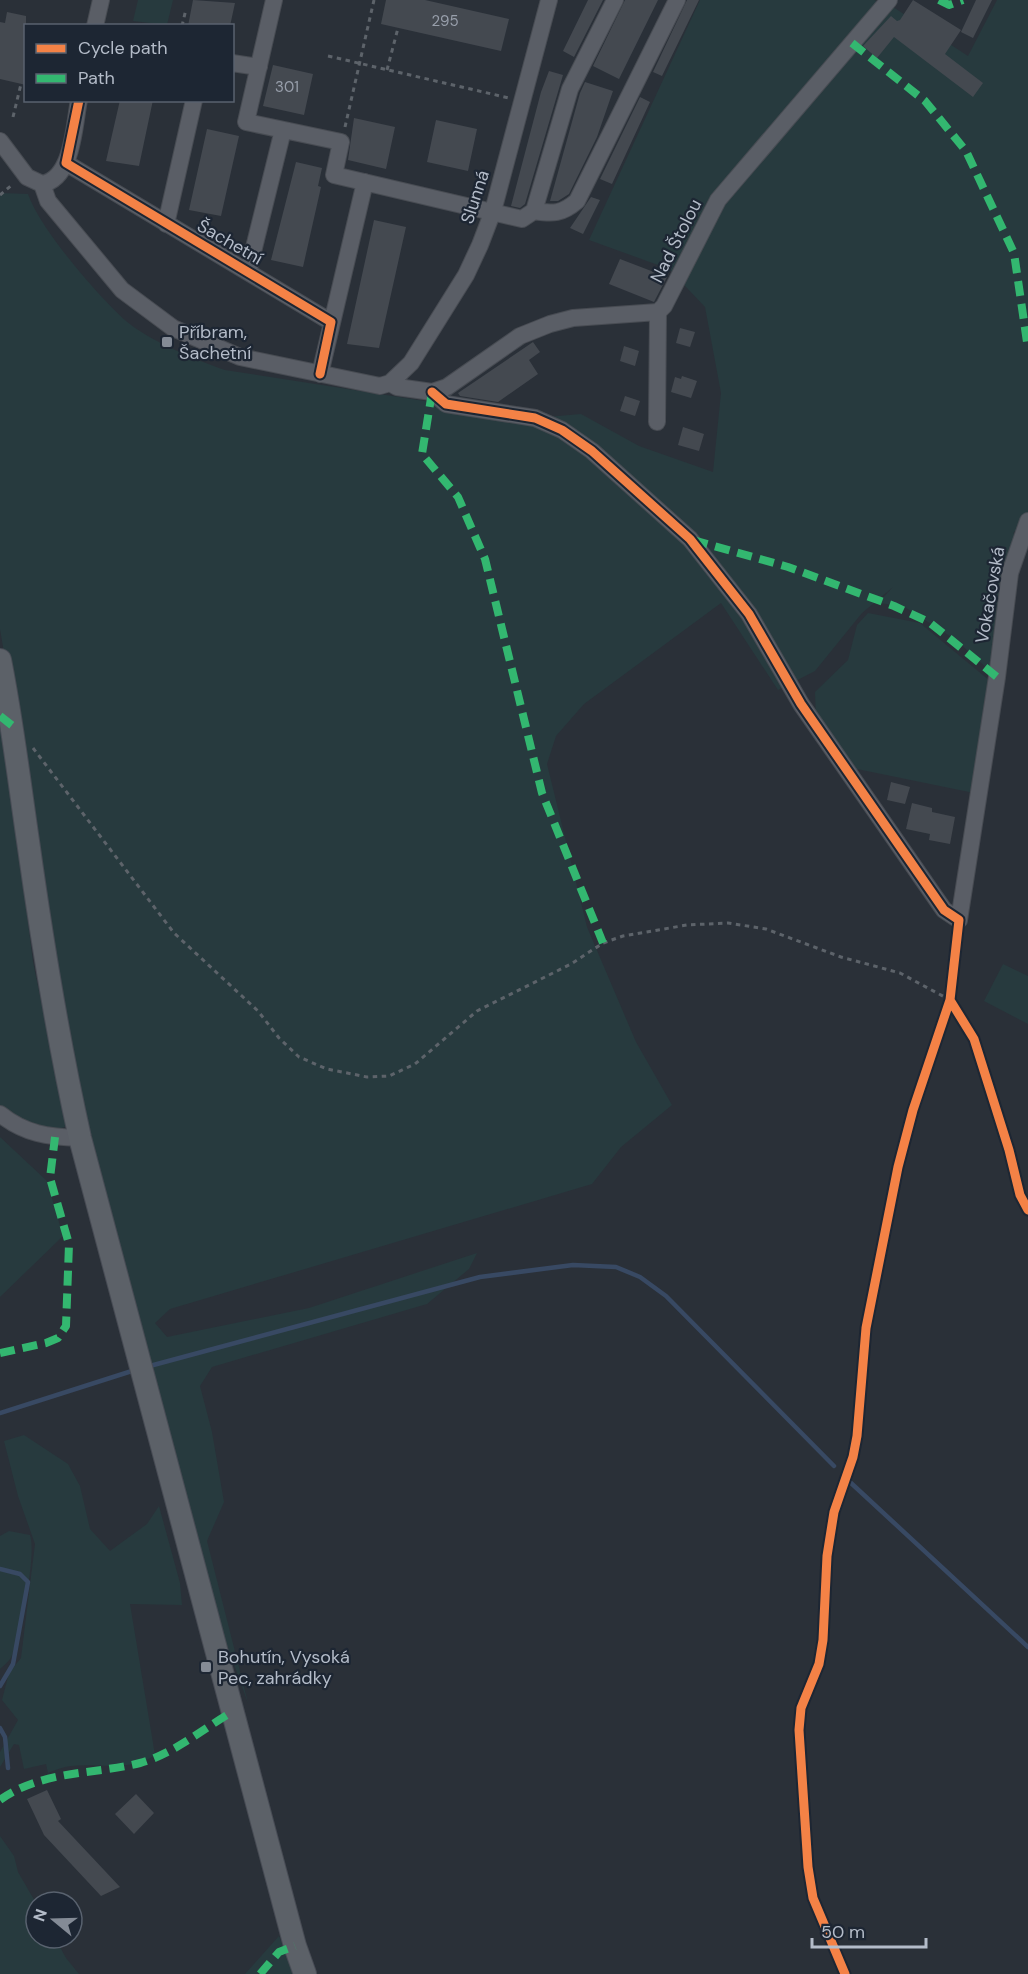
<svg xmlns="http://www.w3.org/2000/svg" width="1028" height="1974" viewBox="0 0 1028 1974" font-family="'DM Sans',sans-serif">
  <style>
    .green { fill: #273a3e }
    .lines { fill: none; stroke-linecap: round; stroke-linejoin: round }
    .stream { stroke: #384963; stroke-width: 4.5 }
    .building { fill: #444950 }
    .minor-casing { stroke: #484c53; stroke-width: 18 }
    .major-casing { stroke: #484c55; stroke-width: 24 }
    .path { stroke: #5d636a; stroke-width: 3; stroke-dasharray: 4.5 4.5; stroke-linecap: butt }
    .minor { stroke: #5a5e66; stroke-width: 16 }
    .major { stroke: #5c6168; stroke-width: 22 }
    .quiet { stroke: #33b770; stroke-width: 8; stroke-dasharray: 15 8; stroke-linecap: butt }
    .cycleway-casing { stroke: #1d2633; stroke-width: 13 }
    .cycleway { stroke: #f48246; stroke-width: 9 }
    .poi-dot { fill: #848b96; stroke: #1d2633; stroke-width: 2 }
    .labels { text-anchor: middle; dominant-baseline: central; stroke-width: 4.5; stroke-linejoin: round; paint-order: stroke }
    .number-label { font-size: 15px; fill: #989fab }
    .street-label { font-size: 18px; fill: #b4bcc9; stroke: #1d2633 }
    .poi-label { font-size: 18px; fill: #b4bcc9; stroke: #1d2633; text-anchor: start }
  </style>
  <rect width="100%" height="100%" fill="#2a3038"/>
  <path class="green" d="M138,0H173L167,25L133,21Z
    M700,0H874L893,7L968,56L997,0H1028V520L1013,533L1017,537L991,672L956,640L903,606L878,603L893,587L862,613L815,671L778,690L721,603L584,704L556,736L547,764L587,927L636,1042L672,1105L621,1147L592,1184L170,1309L155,1323L167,1337L309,1308L477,1253L469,1269L427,1304L212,1367L200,1386L212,1432L224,1502L207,1541L248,1703L215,1612L86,1139L0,629V193L28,194C40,229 98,296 126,321C148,340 198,361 225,370L535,418L581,414L639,446L713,472L721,393L705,307L669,269L589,240Z
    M868,613L920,623L990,681L974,793L857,769L816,716L815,692L848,660L857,625Z
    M0,700L33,962L67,1126C39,1139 22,1125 0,1108Z
    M1003,964L1028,976V1024L984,1001Z
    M0,1137L47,1181L63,1236L0,1297Z
    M24,1435L68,1464L80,1486L90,1529L110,1551L147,1524L159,1506L180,1583L182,1605L130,1604L155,1755C133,1772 97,1763 71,1766C63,1767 55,1770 48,1773L46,1764L24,1769L19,1745L14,1744L0,1767V1752L18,1720L2,1700L9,1673L21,1658L35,1544L18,1496L4,1441Z
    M9,1531L30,1535C37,1556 20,1633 12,1655C10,1661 4,1665 0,1669V1536Z
    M0,1836L14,1856L18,1872L36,1903V1938H55L66,1958L79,1974H0Z
    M279,1936L294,1974H245Z"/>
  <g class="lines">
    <path class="stream" d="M146,1367L480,1277L573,1265L616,1267L640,1277L666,1296L834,1466
      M0,1413L135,1370
      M851,1483L1028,1647
      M0,1569L20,1574L28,1582L13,1664L0,1686
      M0,1728L5,1737L8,1768"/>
  </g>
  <path class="building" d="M193,0L235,3L230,26H188Z
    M386,0H425L509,19L501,51L381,24Z
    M588,0H603L574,57L563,51Z
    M625,0H658L619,79L593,66Z
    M687,0H699L662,76L653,72Z
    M913,0L961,30L945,54L983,83L973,97L894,37L877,58L863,46L891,16L897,21L900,20Z
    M976,0H992L973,38L961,32Z
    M7,12L26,16V85L0,79V22L5,23Z
    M273,65L313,74L304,115L263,106Z
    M549,71L563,75L525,204L520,208L511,206L541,92Z
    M585,82L613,91L597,137L569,194L558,201H550L580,93Z
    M640,97L650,102L612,184L600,179Z
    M120,100H153L139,166L106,161Z
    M354,118L395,127L386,169L348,160Z
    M436,120L477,129L468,171L427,162Z
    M207,129L239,136L221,216L189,210Z
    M296,162L322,168L318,186L321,187L303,267L271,260Z
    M591,197L600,200L583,234L570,228Z
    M374,220L406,227L379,348L347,344Z
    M620,259L667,277L654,302L609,284Z
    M680,328L695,332L690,347L676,343Z
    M533,342L540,352L529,360L538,374L498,402L460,396L458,393Z
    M624,346L639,351L635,366L620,361Z
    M682,376L697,381L691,398L671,392L675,377L681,379Z
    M625,396L640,401L635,416L620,411Z
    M683,427L704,434L699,451L678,445Z
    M891,782L910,787L905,804L887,800Z
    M912,803L932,808V812L955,817L950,844L929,840L930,834L906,829Z
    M47,1790L61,1819L58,1821L120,1887L101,1896L44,1835L27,1799Z
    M136,1794L154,1813L134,1834L115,1814Z"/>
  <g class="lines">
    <g class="minor-casing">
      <path id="minor" d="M274,0L246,122L341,142L334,175L522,219L534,211L570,89L615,0
        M95,26L101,0
        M232,63L259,67
        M0,141L27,177L42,184
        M66,163L331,322
        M42,184L48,201L122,290L173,328L240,357L380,386L390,383L397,387L432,392L447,387L520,336L550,324L573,318L658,312L664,306L718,200L889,0
        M42,184C73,179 74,125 79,100
        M534,211C553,214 562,214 577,201L677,0
        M166,224L194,100
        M248,272L283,130
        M320,374L365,182
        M390,383L411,363L466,275L480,245L493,211L549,0
        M432,392L446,404L535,418L562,430L592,451L690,539L749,614L801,704L944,910L959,920L997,677L1010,573L1028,521
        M657,422L658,312
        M0,1114C25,1134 48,1137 80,1138"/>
    </g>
    <g class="major-casing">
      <path id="major" d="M0,660C12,720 19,780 28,841C42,941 58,1040 80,1138L295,1946L305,1974"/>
    </g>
    <path class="path" d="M182,26L186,9
      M328,56L509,98
      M387,70L398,28
      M13,117L21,84
      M345,127L374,0
      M0,195L13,184
      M33,748L174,933L258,1011L279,1038L299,1057L327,1069L367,1077L389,1076L415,1064L477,1011L571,964L603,943L623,936L687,925L728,923L766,929L841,957L900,973L950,1000L958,935"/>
    <use href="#minor" class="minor"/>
    <use href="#major" class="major"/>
    <path class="quiet" d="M939,0L949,5L963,0
      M852,43L925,101L966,151L1014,253L1028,349
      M432,392L422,454L458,497L485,559L542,793L603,943
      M693,540L788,567L894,606L929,622L997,677
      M0,716L14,727
      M0,1353L46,1343L58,1338L66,1326L69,1244L50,1178L55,1137
      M0,1800C42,1770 92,1775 140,1763C173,1754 203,1729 232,1712
      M260,1974L279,1952L295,1946"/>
    <g class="cycleway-casing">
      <path id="cycleway" d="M79,100L66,163L331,322L320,374
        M432,392L446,404L535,418L562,430L592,451L690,539L749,614L801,704L944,910L959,920L950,1000L913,1110L898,1167L866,1328L857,1436L853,1457L834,1512L827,1556L823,1640L819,1664L801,1708L799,1730L808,1867L813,1898L845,1974
        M950,1000L974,1039L1009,1150L1020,1195L1028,1210"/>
    </g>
    <use href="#cycleway" class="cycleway"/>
  </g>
  <g class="poi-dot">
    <rect x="161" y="336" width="12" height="12" rx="3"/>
    <rect x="200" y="1661" width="12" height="12" rx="3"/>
  </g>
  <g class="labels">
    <g class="number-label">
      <text x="445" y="21">295</text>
      <text x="287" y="87">301</text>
    </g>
    <g class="street-label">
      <text transform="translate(475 197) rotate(-72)">Slunná</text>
      <text transform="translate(676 241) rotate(-63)">Nad Štolou</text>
      <text transform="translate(230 242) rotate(30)">Šachetní</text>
      <text transform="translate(990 595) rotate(-80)">Vokačovská</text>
    </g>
    <g class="poi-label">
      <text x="179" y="332">Příbram,<tspan x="179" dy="21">Šachetní</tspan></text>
      <text x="218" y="1657">Bohutín, Vysoká<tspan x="218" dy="21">Pec, zahrádky</tspan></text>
    </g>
  </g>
  <rect x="24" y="24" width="210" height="78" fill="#1d2633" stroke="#59626f" stroke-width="1.5"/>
  <rect x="36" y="44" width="30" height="9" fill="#f48246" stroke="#59626f" stroke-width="1.5"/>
  <text x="78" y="54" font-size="18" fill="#b4bcc9">Cycle path</text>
  <rect x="36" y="74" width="30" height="9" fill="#33b770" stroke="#59626f" stroke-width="1.5"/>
  <text x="78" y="84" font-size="18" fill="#b4bcc9">Path</text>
  <g transform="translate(54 1920) rotate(289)"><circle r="28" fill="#1d2633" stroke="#59626f" stroke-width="1.5"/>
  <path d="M0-4.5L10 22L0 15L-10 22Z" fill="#848b96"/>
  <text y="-9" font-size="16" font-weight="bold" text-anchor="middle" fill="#b4bcc9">N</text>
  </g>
  <path d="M812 1938v9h114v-9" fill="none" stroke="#b4bcc9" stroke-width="3"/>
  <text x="821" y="1938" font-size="18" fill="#b4bcc9" stroke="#1d2633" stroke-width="4.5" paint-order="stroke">50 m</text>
</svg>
